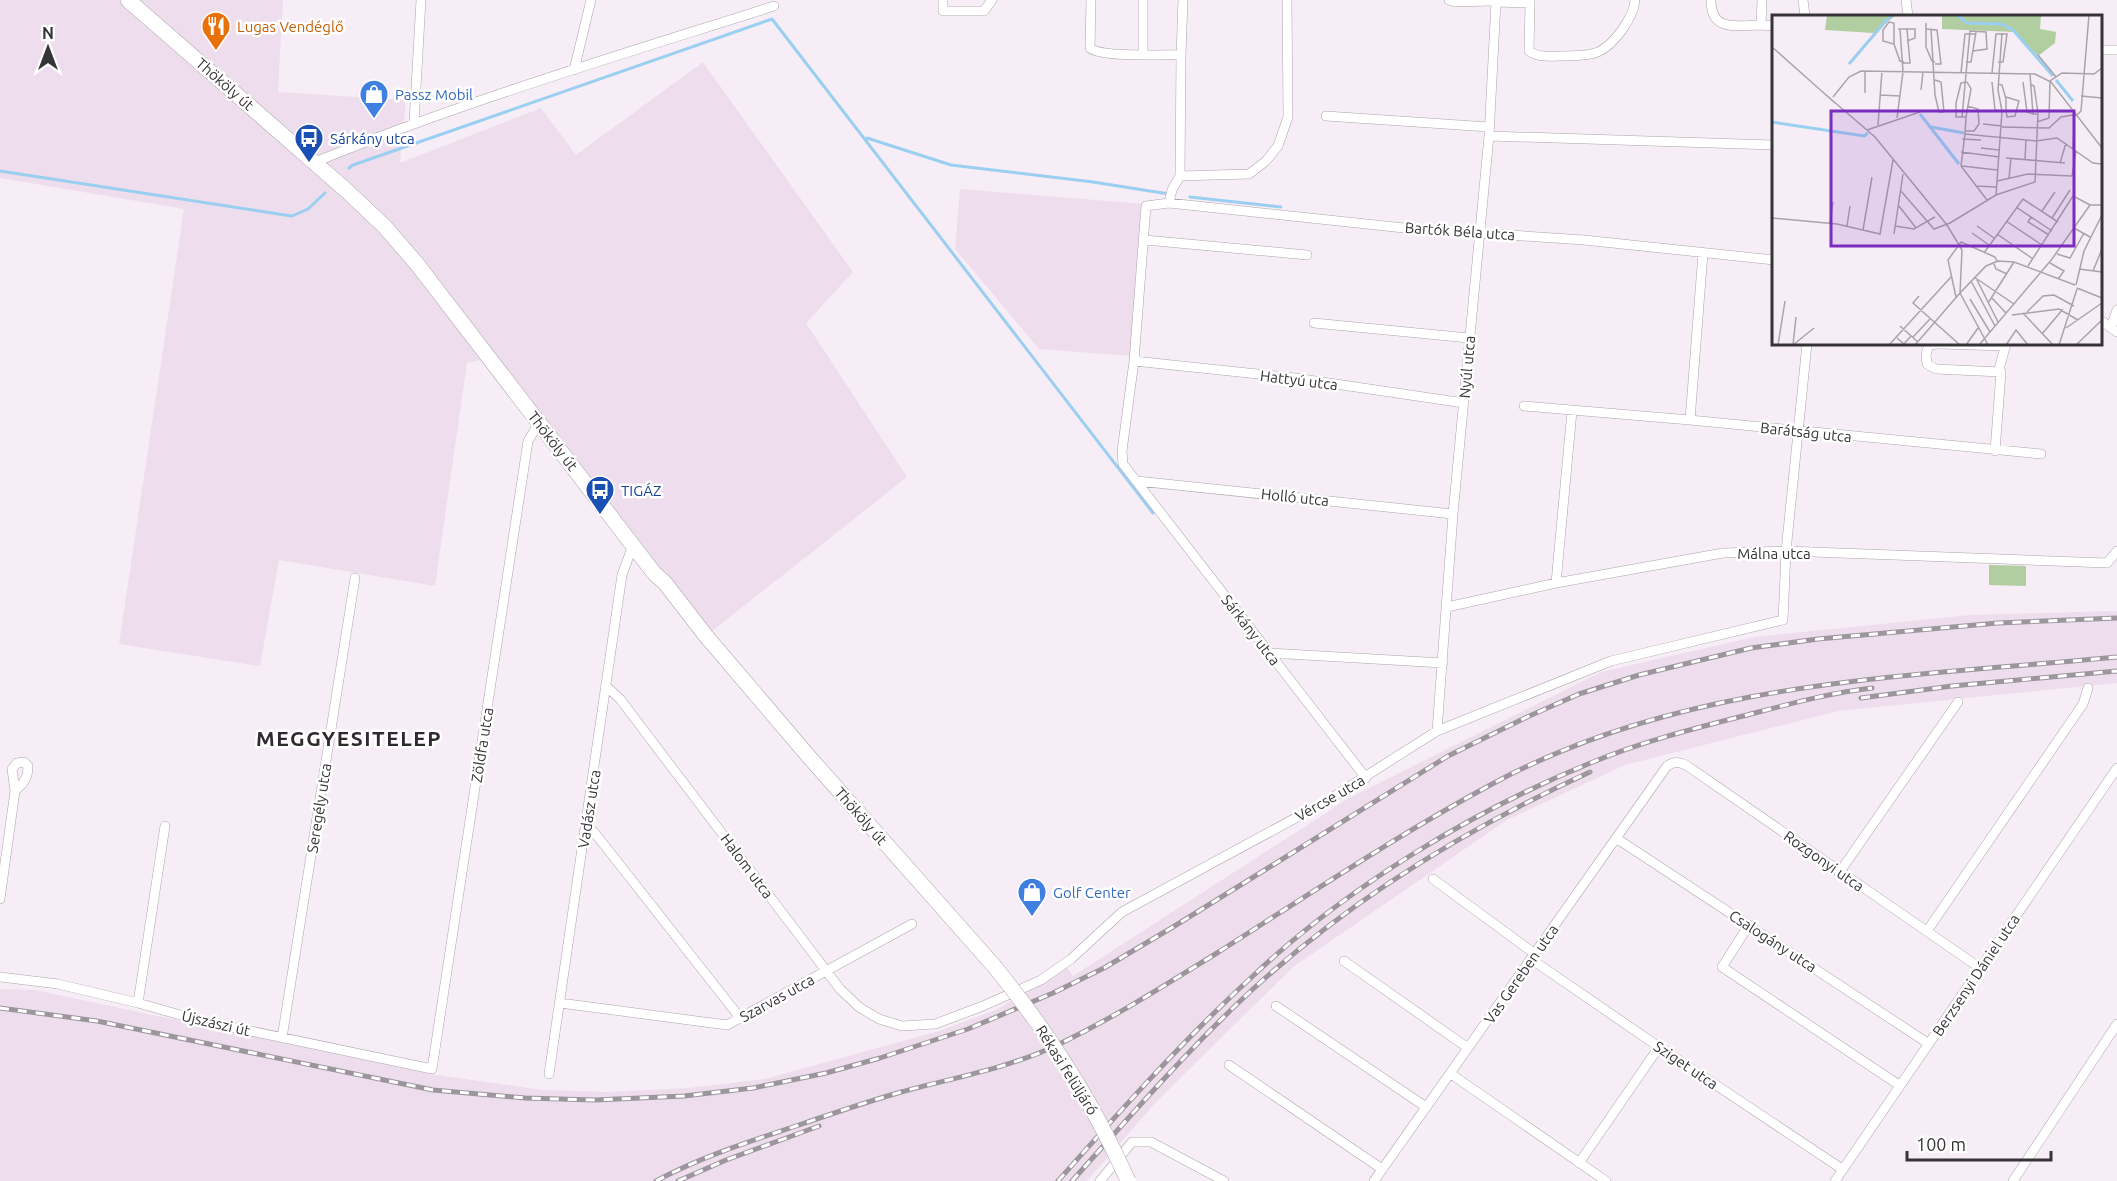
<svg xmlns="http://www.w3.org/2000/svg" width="2117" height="1181" viewBox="0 0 2117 1181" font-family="Ubuntu,sans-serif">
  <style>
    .built { fill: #eedeed }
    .green { fill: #b0ce9f }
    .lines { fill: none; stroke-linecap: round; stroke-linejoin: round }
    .stream { stroke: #9acff1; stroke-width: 3 }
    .minor-casing { stroke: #ada4ac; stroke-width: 10 }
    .primary-casing { stroke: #ada4ac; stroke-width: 16 }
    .minor { stroke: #fff; stroke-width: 9 }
    .primary { stroke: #fff; stroke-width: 15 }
    .rail-casing { stroke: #9c969c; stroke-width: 5 }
    .rail { stroke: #fff; stroke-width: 3; stroke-dasharray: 9; stroke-linecap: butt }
    .primary-bridge-casing { stroke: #ada4ac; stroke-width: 16; stroke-linecap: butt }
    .primary-bridge { stroke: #fff; stroke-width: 15 }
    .labels { text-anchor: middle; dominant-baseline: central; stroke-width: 5; stroke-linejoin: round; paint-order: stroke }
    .food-label { font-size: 15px; fill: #c56008; stroke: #fff; text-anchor: start }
    .street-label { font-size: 15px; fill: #373437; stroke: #fff }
    .shop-label { font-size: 15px; fill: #366cbe; stroke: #fff; text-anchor: start }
    .transit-label { font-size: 15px; fill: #164399; stroke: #fff; text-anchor: start }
    .district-label { font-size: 21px; font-weight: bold; letter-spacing: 1.5px; fill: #30292f; stroke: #fff }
    .inset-river { fill: none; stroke: #9acff1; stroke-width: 3 }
    .inset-road { fill: none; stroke: #aaa3aa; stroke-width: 1.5 }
    .view { fill: #7b2cbf; fill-opacity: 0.15; stroke: #7b2cbf; stroke-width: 3 }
    .inset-edge { fill: none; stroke: #373437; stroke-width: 3 }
  </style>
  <rect width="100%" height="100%" fill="#f6edf6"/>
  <path class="built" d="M0,0H283L278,92L406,100L400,163L541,108L576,155L703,62L853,272L806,323L907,477L706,636L489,358L467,363L435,586L279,560L260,666L119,644L184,209L0,178Z
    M960,189L1144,204L1132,356L1039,349L955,249Z
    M2117,611V683L1838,711L1625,765L1507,820L1293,967L1157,1101L1087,1181H0V989L35,990L436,1075L543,1090L607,1092L689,1088L765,1079L939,1031L998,1009L1065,965L1073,976L1349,798L1601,672L1754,637L1970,615Z"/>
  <path class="green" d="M1989,565L2026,566V586L1989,585Z"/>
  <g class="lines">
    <path class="stream" d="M867,138L951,165L1093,182L1169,194
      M349,168L353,165L772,19L1153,513
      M0,171L292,216L308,209L325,193
      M1190,197L1281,207"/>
    <g class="minor-casing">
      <path id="minor" d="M943,0V11H984L992,0
        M1091,0L1090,48C1103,58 1161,54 1181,55L1180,176L1172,190L1169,203
        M1143,0V53
        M1449,0L1455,2L1490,1
        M1490,0L1496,2L1530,3V0
        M1711,0C1711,33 1737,25 1761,25
        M1762,0L1761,25L1774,26
        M1803,0L1805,16
        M1906,0L1908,16
        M1530,3L1529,51C1539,58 1549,56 1560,56C1572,55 1587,57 1598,52C1614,45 1634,17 1635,0
        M2100,50H2117
        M1181,55L1183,0
        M574,70L591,0
        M1326,116L1489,127
        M414,123L421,0
        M1489,136L1774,145
        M315,162C465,101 620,55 774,6
        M1180,176L1249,174L1266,161L1278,146L1288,117L1287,0
        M1145,240L1307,255
        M2100,320L2117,332
        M1314,323L1469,338
        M2111,328L2117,310
        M1937,344L1929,345L1926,354L1927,364L1936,369L2001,372
        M1941,344L2004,346
        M1134,361L1295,378L1464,403
        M1524,406L1690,420L2041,454
        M1690,420L1703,253
        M1995,451L2001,372L1999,369L2006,344
        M1137,481L1453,514
        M1556,583L1572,411
        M1447,607L1556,583L1723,553L1786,551L2107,563L2117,551
        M1268,653L1443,663
        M607,687L620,699L840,989L859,1007L879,1019L902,1026L935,1024L983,1006L1041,980L1071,959L1122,912L1325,802L1437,731L1611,661L1783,620L1786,551L1807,344
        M1437,731L1453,514L1489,136L1496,2
        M1366,778L1123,464L1122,451L1134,361L1146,206L1169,203L1404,228L1584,240L1774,260
        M586,826L594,832L741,1019
        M1616,838L1929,1044
        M1839,873L1958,702
        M1433,879L1535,954
        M0,899L15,791L12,769L17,763L24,762L28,766C28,778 24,783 15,791
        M1749,925L1722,967L1899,1085
        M1927,931L2083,704L2088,688
        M1531,959L1659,1047L1842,1169
        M1344,961L1468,1048
        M0,977L58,984L138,1003L198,1020L432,1069L528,441L539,423
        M138,1003L165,826
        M560,1003L727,1025L912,924
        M1276,1006L1426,1107
        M282,1038L355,578
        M1229,1065L1382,1169
        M549,1074L622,575L633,545
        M1451,1074L1606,1181
        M1579,1163L1659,1047
        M1100,1181L1132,1142H1151L1224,1181
        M1374,1181L1667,766C1674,761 1679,762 1686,765L1980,968
        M1835,1181L2117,768
        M2013,1181L2117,1024"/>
    </g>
    <g class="primary-casing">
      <path id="primary" d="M128,0L347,191L385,227L417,264L654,573L665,583L706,636L810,758L994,966"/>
    </g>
    <use href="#minor" class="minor"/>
    <use href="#primary" class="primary"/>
    <g class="rail-casing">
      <path id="rail" d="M1861,698L1952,686L2117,671
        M0,1008L97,1021L433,1090L525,1098L595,1100L684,1096L753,1088L826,1073L880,1058L968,1029L1053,993L1104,968L1173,927L1448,756L1527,717L1579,694L1639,675L1751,648L1818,639L1998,623L2117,618
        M656,1181C701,1157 748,1142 796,1126C831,1114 866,1102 901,1092C952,1078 1005,1069 1053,1047C1112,1019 1162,987 1217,953C1308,895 1399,834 1494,783C1685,680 1906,677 2117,657
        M678,1181L726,1160L819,1126
        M1058,1181C1121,1110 1184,1039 1254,975C1347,887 1474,810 1593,762C1641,742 1692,729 1743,716C1786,705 1828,693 1872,688
        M1072,1181C1125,1122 1178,1061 1236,1005C1338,907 1461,831 1590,772"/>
    </g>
    <use href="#rail" class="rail"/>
    <g class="primary-bridge-casing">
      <path id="primary-bridge" d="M994,966C1048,1032 1094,1104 1128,1181"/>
    </g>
    <use href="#primary-bridge" class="primary-bridge"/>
  </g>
  <defs>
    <g id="restaurant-pin" transform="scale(1.5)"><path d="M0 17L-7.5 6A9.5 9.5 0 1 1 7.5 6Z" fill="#e8710a" stroke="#fff"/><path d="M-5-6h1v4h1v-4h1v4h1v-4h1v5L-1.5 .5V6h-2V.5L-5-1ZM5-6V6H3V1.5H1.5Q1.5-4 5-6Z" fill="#fff"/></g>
    <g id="shop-pin" transform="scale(1.5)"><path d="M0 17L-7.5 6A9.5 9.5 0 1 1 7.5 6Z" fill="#3f7fe0" stroke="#fff"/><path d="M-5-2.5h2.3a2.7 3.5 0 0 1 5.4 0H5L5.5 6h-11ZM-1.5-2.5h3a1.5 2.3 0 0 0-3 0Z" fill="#fff"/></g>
    <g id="bus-pin" transform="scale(1.5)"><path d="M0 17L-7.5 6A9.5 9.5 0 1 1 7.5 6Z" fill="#1a4fb4" stroke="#fff"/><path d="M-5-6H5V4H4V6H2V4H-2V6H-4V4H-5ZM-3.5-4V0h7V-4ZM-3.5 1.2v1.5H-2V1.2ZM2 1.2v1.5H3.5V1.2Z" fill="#fff"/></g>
  </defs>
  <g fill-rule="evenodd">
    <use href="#restaurant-pin" x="216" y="26"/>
    <use href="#shop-pin" x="374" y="94"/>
    <use href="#bus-pin" x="309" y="138"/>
    <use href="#bus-pin" x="600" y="490"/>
    <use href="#shop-pin" x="1032" y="892"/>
  </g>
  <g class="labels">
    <g class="food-label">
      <text x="237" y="26">Lugas Vendéglő</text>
    </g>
    <g class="street-label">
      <text transform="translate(225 84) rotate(41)">Thököly út</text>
      <text transform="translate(1460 231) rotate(4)">Bartók Béla utca</text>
      <text transform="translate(1467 367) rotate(-85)">Nyúl utca</text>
      <text transform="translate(1299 380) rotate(7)">Hattyú utca</text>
      <text transform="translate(1806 432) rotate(6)">Barátság utca</text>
      <text transform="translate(553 441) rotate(52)">Thököly út</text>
      <text transform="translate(1295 497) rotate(6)">Holló utca</text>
      <text x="1774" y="553">Málna utca</text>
      <text transform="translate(1251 630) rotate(52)">Sárkány utca</text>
      <text transform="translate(482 745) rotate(-81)">Zöldfa utca</text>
      <text transform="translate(1330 798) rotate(-30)">Vércse utca</text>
      <text transform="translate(319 808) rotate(-81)">Seregély utca</text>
      <text transform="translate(589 809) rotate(-81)">Vadász utca</text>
      <text transform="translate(861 816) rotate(49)">Thököly út</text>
      <text transform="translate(1824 861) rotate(35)">Rozgonyi utca</text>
      <text transform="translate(747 866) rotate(53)">Halom utca</text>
      <text transform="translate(1773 941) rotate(33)">Csalogány utca</text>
      <text transform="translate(1521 974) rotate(-55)">Vas Gereben utca</text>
      <text transform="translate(1976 975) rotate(-56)">Berzsenyi Dániel utca</text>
      <text transform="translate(777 998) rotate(-29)">Szarvas utca</text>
      <text transform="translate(216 1023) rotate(13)">Újszászi út</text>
      <text transform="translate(1686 1065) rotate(34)">Sziget utca</text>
      <text transform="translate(1067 1070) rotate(58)">Rékasi felüljáró</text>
    </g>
    <g class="shop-label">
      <text x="395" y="94">Passz Mobil</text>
      <text x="1053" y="892">Golf Center</text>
    </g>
    <g class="transit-label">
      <text x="330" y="138">Sárkány utca</text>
      <text x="621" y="490">TIGÁZ</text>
    </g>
    <g class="district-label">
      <text x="349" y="738">MEGGYESITELEP</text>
    </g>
  </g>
  <g transform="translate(1772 15)">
    <rect width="330" height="330" fill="#f6edf6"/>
    <path d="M55,0H124L102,18L53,15ZM170,0H269L268,14L284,17L283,28L266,41L243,17L170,14Z" fill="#b0ce9f"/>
    <path class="inset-river" d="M185,0L195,8L229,9L241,15L281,61M77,49L119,0M284,65L301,86M148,99L187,149M0,107L92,121L96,118M159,112L192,118"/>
    <path class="inset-road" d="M154,8V32L160,46L163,47M126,14H143V23L135,26M128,14L131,57M154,14L165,15L169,49H163M159,14L163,80L167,97H172L169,67L163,65M122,29V8L117,7L111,15V26L122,29L128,46L132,47M0,32L63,88M266,40L284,62M194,47H199L204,17M131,48H138L135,14M189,58L193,19H204M220,58L224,19H235L231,47H226M258,59L261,99H265M220,67L223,95L230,96M251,67L255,97L261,99M226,69L230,70L234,84V96M149,75L151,57M93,78V56M53,79L103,122L175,210L190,235L188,278L143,330M108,80L128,81M309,81L330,83M61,82L77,62L89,56L263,59L279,67L330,133M234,82L247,86L243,101L235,102L234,96M306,99L309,96L317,0M190,102L198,16L214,17L215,34L201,36M194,102L199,74L195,67M125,103L131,57M265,107L277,103L278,66L290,58L322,59L330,53M211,109L230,111M106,110L110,56M230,112L277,113L289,102L306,99M95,115L148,97M194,116H202L207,109L206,94L195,91M193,119L194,102H184V88L189,68L195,67M190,124L209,125M209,133L227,135M301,134L302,114M189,137L227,142M234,143L293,148M253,144L254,125M288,148L294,128M189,151L193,119L264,126L285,123L321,148L330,149M189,151L215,185M190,151L225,155M237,163L239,143M225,166L256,159L300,161L304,136M204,171L224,172M128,175L162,214L178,208L224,180L263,167L266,98L262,71L258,69M224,180L230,96L226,75L230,18M303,182L318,190H330M127,191L144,213M244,192L280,216M270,196L283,177M259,202L256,207L277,220M0,203L65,209L108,219L121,145M280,203L298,175M234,206L270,230M58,208L61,187M75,211L78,191M123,211L142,214L163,202M205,211L222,223M302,213L318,222M91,215L100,162M200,218L217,230M122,219L131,159M225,219L261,244M212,238L251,184L286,207M285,239L298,243L312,218M221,247L224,254L235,259M278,248L292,256L286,264M256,251L303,178M307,254L330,257M321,256L330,234M202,262L242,289M205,265L226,307M199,266L223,311M304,270L312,236L330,200M305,273L330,283M147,281L141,288L188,330M184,282L176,245L189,227L223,242L225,246M219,282L234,298M198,284L218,317M216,288L242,247M255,297L271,281L282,280L302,291M251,298L281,330M240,300L287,294L306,305M128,311L146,327M294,313L330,288M270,319L291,294M141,322L158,304M125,323L132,329L139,321M6,330L13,286M21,330L24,302M21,330L42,313M117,330L179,262M194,330L206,313M207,330L280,244L318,190M216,330L188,278L214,251L226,246L242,247L303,270M234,330L244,315L256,330M287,330L305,274M304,330L330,305"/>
    <path class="view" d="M59,96H302V231H59Z"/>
    <rect width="330" height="330" class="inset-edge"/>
  </g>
  <g transform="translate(48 48)" stroke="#ffffff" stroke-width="4.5" paint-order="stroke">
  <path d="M0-4.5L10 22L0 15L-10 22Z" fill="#373437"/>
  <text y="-9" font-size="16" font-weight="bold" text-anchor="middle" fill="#373437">N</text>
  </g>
  <path d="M1907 1151v9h144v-9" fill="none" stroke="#373437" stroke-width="3"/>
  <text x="1916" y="1151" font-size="18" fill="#373437" stroke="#ffffff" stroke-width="4.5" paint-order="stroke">100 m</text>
</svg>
